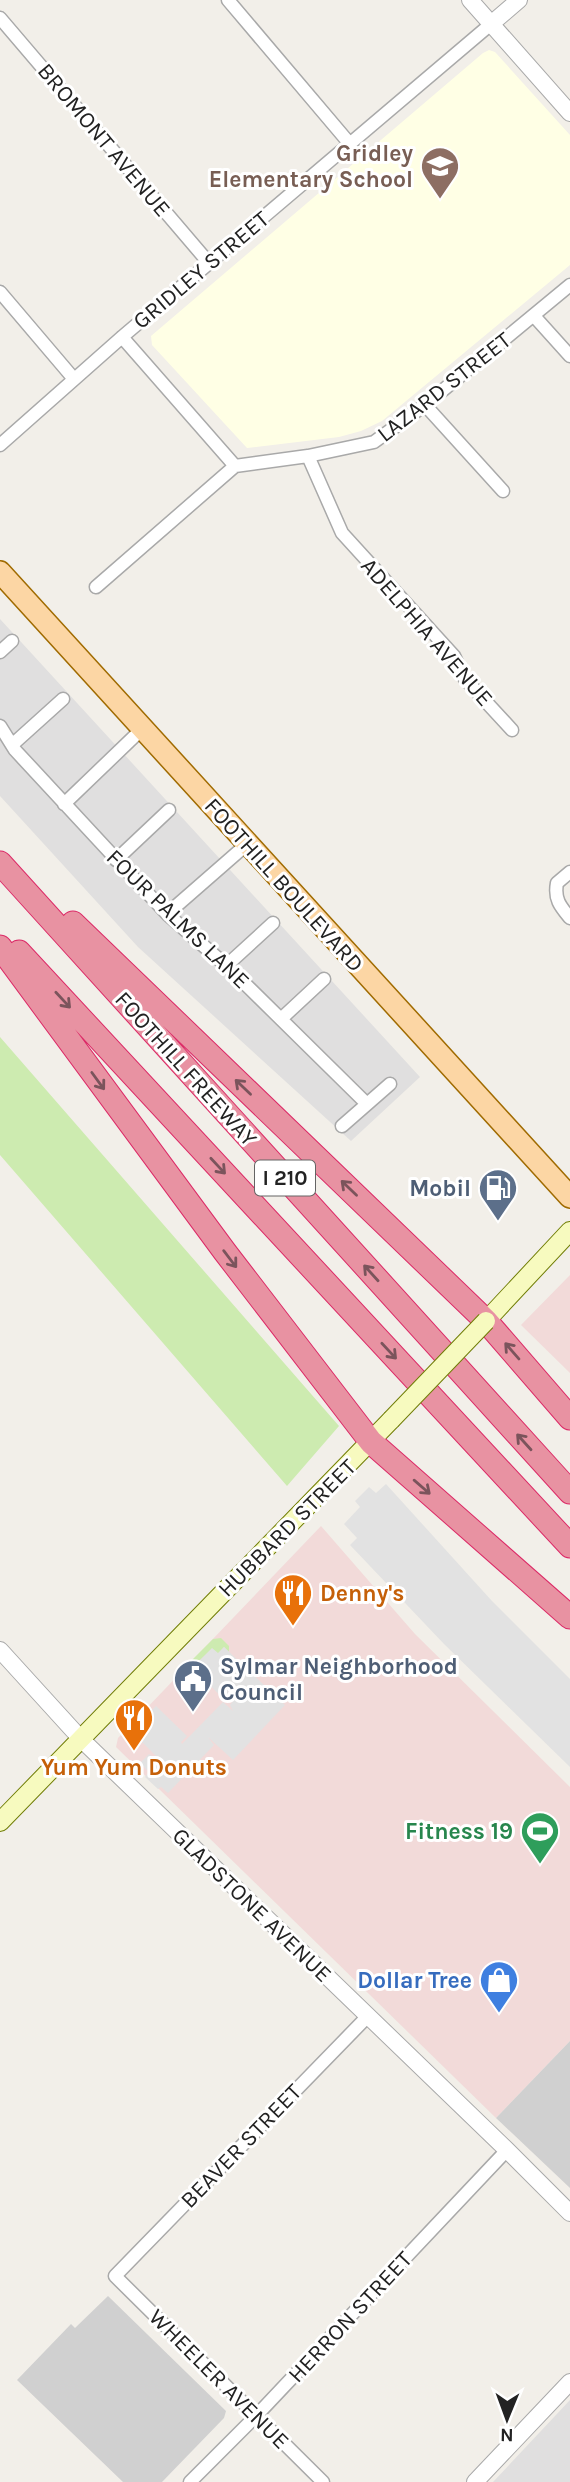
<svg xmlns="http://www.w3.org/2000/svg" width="570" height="2482" viewBox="0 0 570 2482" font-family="Karla,sans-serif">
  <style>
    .residential { fill: #e0dfdf }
    .commercial { fill: #f2dad9 }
    .education { fill: #ffffe5 }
    .religious { fill: #d0d0d0 }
    .grass { fill: #cdebb0 }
    .parking { fill: #e2e2e2 }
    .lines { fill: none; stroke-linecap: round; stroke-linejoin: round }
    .minor-casing { stroke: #a9a9a9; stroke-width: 15 }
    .tertiary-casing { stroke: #a9a9a9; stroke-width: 18 }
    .secondary-casing { stroke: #707d05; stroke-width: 20 }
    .primary-casing { stroke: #a06b00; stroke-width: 24 }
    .motorway-casing { stroke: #dc2a67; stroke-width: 25 }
    .minor { stroke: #fff; stroke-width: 12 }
    .tertiary { stroke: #fff; stroke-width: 16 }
    .secondary { stroke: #f7fabf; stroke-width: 18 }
    .primary { stroke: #fcd6a4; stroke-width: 21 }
    .motorway { stroke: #e892a2; stroke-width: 23 }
    .secondary-bridge-casing { stroke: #707d05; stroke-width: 20; stroke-linecap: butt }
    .secondary-bridge { stroke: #f7fabf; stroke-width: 18 }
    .oneway { stroke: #7b545c }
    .labels { text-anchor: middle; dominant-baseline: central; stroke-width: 6; stroke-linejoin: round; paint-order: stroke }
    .shield { fill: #fff; stroke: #646464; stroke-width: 2 }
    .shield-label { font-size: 21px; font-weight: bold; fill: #222 }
    .street-label { font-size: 23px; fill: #222; stroke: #fff }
    .education-label { font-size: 23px; font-weight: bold; fill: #785e54; stroke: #fff; text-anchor: end }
    .service-label { font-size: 23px; font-weight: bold; fill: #4e5e75; stroke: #fff; text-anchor: end }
    .food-label { font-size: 23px; font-weight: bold; fill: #c56008; stroke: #fff; text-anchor: start }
    .leisure-label { font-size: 23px; font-weight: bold; fill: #27864d; stroke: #fff; text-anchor: end }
    .shop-label { font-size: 23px; font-weight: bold; fill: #366cbe; stroke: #fff; text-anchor: end }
  </style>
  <rect width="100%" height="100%" fill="#f2efe9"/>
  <path class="residential" d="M0,619L420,1077L351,1141L138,947L0,796Z
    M570,2400V2482H493Z"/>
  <path class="commercial" d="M570,1275V1373L521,1325Z
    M321,1526L415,1634L570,1787V2041L496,2118L116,1747L118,1738Z"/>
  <path class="education" d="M489,50L495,52L570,135V265L382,421L361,431L339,437L247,448L152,345L151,336L483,53Z"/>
  <path class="religious" d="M570,2041V2188L496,2118Z
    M108,2296L226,2411L224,2418L162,2482H123L17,2380L71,2324L75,2328Z"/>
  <path class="grass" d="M0,1037L339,1426L287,1486L0,1155Z
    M221,1638L229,1646V1652L224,1647L218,1654L212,1649L199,1661L205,1667L198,1674L188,1664L213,1639Z"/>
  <path class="parking" d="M386,1484L492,1601L570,1679V1767L444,1644L350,1545L357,1538L344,1524L360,1507L355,1501L369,1487L376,1493Z
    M224,1647L285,1705L233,1760L208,1737L214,1745L168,1793L161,1787L158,1789L145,1777L149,1772L140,1763L149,1754L158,1761L159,1759L129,1729L146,1710L150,1712L156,1706L187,1736L181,1742L182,1744L223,1702L233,1711L230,1705L236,1697L233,1696L227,1702L198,1674L204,1667L199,1661L212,1648L218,1653Z"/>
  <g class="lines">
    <g class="minor-casing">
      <path id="minor" d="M228,0L350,144
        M0,18L209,263
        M0,292L74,379
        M534,316L570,356
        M122,337L235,466
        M425,405L503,491
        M0,445L122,337L491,24
        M308,456L342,533L454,656L465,679L512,730
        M96,587L235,466L308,456L374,442L425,405L570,285
        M0,652L12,641
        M0,726L15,750L167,914L229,968L367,1104
        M12,745L63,699
        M64,804L142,729
        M116,860L169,810
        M570,872L557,883C554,899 560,906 570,918
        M167,914L246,845
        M226,966L273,923
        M281,1019L324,979
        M342,1126L390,1084
        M190,2482L256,2416L507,2150
        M323,2482L115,2276L367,2017"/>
    </g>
    <g class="tertiary-casing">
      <path id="tertiary" d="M470,0L570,113
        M491,24L519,0
        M0,1650L81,1739L507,2150L570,2213
        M475,2482L570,2382"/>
    </g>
    <g class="secondary-casing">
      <path id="secondary" d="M486,1321L570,1231
        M0,1822L391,1420"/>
    </g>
    <g class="primary-casing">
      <path id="primary" d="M0,572L570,1197"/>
    </g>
    <g class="motorway-casing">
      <path id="motorway" d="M0,863L570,1492
        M73,923L486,1321L570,1418
        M0,947L225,1252L371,1442L570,1617
        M19,952L570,1546"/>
    </g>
    <use href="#minor" class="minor"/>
    <use href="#tertiary" class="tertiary"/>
    <use href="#secondary" class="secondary"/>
    <use href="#primary" class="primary"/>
    <use href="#motorway" class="motorway"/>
    <g class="secondary-bridge-casing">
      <path id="secondary-bridge" d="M391,1420L486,1321"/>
    </g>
    <use href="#secondary-bridge" class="secondary-bridge"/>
  </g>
  <defs><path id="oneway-shaft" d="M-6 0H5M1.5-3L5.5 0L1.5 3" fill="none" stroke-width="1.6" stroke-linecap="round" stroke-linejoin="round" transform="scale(1.75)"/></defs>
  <g class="oneway">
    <use href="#oneway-shaft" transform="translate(63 1000) rotate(47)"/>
    <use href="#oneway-shaft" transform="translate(98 1081) rotate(54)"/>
    <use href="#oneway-shaft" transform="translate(243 1087) rotate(-136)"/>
    <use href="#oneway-shaft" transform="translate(218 1166) rotate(47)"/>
    <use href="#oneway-shaft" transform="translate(349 1188) rotate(-136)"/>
    <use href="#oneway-shaft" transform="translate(230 1259) rotate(53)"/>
    <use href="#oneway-shaft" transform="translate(371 1273) rotate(-132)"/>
    <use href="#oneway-shaft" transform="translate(389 1351) rotate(47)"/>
    <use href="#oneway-shaft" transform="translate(512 1351) rotate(-131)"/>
    <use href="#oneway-shaft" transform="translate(524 1442) rotate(-132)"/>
    <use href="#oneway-shaft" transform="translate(422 1487) rotate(41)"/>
  </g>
  <defs>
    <g id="school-pin" transform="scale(2.0125)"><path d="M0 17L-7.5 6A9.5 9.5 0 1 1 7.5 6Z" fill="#8d6e63" stroke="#fff"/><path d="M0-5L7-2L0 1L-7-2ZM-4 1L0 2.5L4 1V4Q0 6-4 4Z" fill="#fff"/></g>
    <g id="fuel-pin" transform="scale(2.0125)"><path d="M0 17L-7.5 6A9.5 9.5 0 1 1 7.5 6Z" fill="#5c6f8a" stroke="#fff"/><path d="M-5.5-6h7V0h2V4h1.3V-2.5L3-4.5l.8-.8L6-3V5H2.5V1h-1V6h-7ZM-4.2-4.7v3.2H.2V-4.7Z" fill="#fff"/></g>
    <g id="restaurant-pin" transform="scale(2.0125)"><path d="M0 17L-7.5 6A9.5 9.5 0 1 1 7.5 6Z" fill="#e8710a" stroke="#fff"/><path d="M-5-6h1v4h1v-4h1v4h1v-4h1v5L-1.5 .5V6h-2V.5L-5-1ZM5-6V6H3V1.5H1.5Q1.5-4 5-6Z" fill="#fff"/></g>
    <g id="civic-pin" transform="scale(2.0125)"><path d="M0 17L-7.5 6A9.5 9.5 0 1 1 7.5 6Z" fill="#5c6f8a" stroke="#fff"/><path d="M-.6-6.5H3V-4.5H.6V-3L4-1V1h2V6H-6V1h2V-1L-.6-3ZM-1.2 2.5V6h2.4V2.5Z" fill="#fff"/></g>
    <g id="stadium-pin" transform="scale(2.0125)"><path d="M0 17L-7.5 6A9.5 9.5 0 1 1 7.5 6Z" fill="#2e9e5b" stroke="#fff"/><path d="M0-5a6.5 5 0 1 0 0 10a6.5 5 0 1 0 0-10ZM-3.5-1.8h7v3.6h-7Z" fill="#fff"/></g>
    <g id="shop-pin" transform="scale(2.0125)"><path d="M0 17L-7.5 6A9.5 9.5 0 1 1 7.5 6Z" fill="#3f7fe0" stroke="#fff"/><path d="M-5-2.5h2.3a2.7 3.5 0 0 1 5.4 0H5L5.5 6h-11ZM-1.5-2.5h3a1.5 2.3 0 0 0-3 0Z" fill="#fff"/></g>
  </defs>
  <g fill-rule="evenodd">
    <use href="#school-pin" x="440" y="166"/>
    <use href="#fuel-pin" x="498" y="1188"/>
    <use href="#restaurant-pin" x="293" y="1593"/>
    <use href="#civic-pin" x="193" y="1679"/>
    <use href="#restaurant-pin" x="134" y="1718"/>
    <use href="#stadium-pin" x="540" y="1831"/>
    <use href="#shop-pin" x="499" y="1980"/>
  </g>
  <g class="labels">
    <rect class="shield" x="255" y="1160.5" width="60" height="35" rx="5"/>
    <g class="shield-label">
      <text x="285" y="1178">I 210</text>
    </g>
    <g class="street-label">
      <text transform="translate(104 140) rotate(50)">BROMONT AVENUE</text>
      <text transform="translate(201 270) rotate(-40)">GRIDLEY STREET</text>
      <text transform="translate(444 387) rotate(-38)">LAZARD STREET</text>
      <text transform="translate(427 632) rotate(49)">ADELPHIA AVENUE</text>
      <text transform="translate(284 885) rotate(48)">FOOTHILL BOULEVARD</text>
      <text transform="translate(178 919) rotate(44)">FOUR PALMS LANE</text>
      <text transform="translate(186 1069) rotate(48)">FOOTHILL FREEWAY</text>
      <text transform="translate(287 1528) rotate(-45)">HUBBARD STREET</text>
      <text transform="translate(252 1905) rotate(44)">GLADSTONE AVENUE</text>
      <text transform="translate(241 2146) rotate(-46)">BEAVER STREET</text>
      <text transform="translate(350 2317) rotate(-47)">HERRON STREET</text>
      <text transform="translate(219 2379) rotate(45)">WHEELER AVENUE</text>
    </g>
    <g class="education-label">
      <text x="413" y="153">Gridley<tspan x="413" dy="26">Elementary School</tspan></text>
    </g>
    <g class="service-label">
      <text x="471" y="1188">Mobil</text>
      <text x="220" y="1666" text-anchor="start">Sylmar Neighborhood<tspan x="220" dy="26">Council</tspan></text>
    </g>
    <g class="food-label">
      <text x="320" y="1593">Denny's</text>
      <text x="134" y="1767" text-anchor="middle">Yum Yum Donuts</text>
    </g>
    <g class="leisure-label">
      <text x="513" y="1831">Fitness 19</text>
    </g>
    <g class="shop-label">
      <text x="472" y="1980">Dollar Tree</text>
    </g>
  </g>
  <g transform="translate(507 2419) rotate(181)" stroke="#ffffff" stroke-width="5" paint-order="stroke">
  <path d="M0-5L12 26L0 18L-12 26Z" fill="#222222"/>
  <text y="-10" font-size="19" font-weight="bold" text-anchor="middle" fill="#222222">N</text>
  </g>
</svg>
